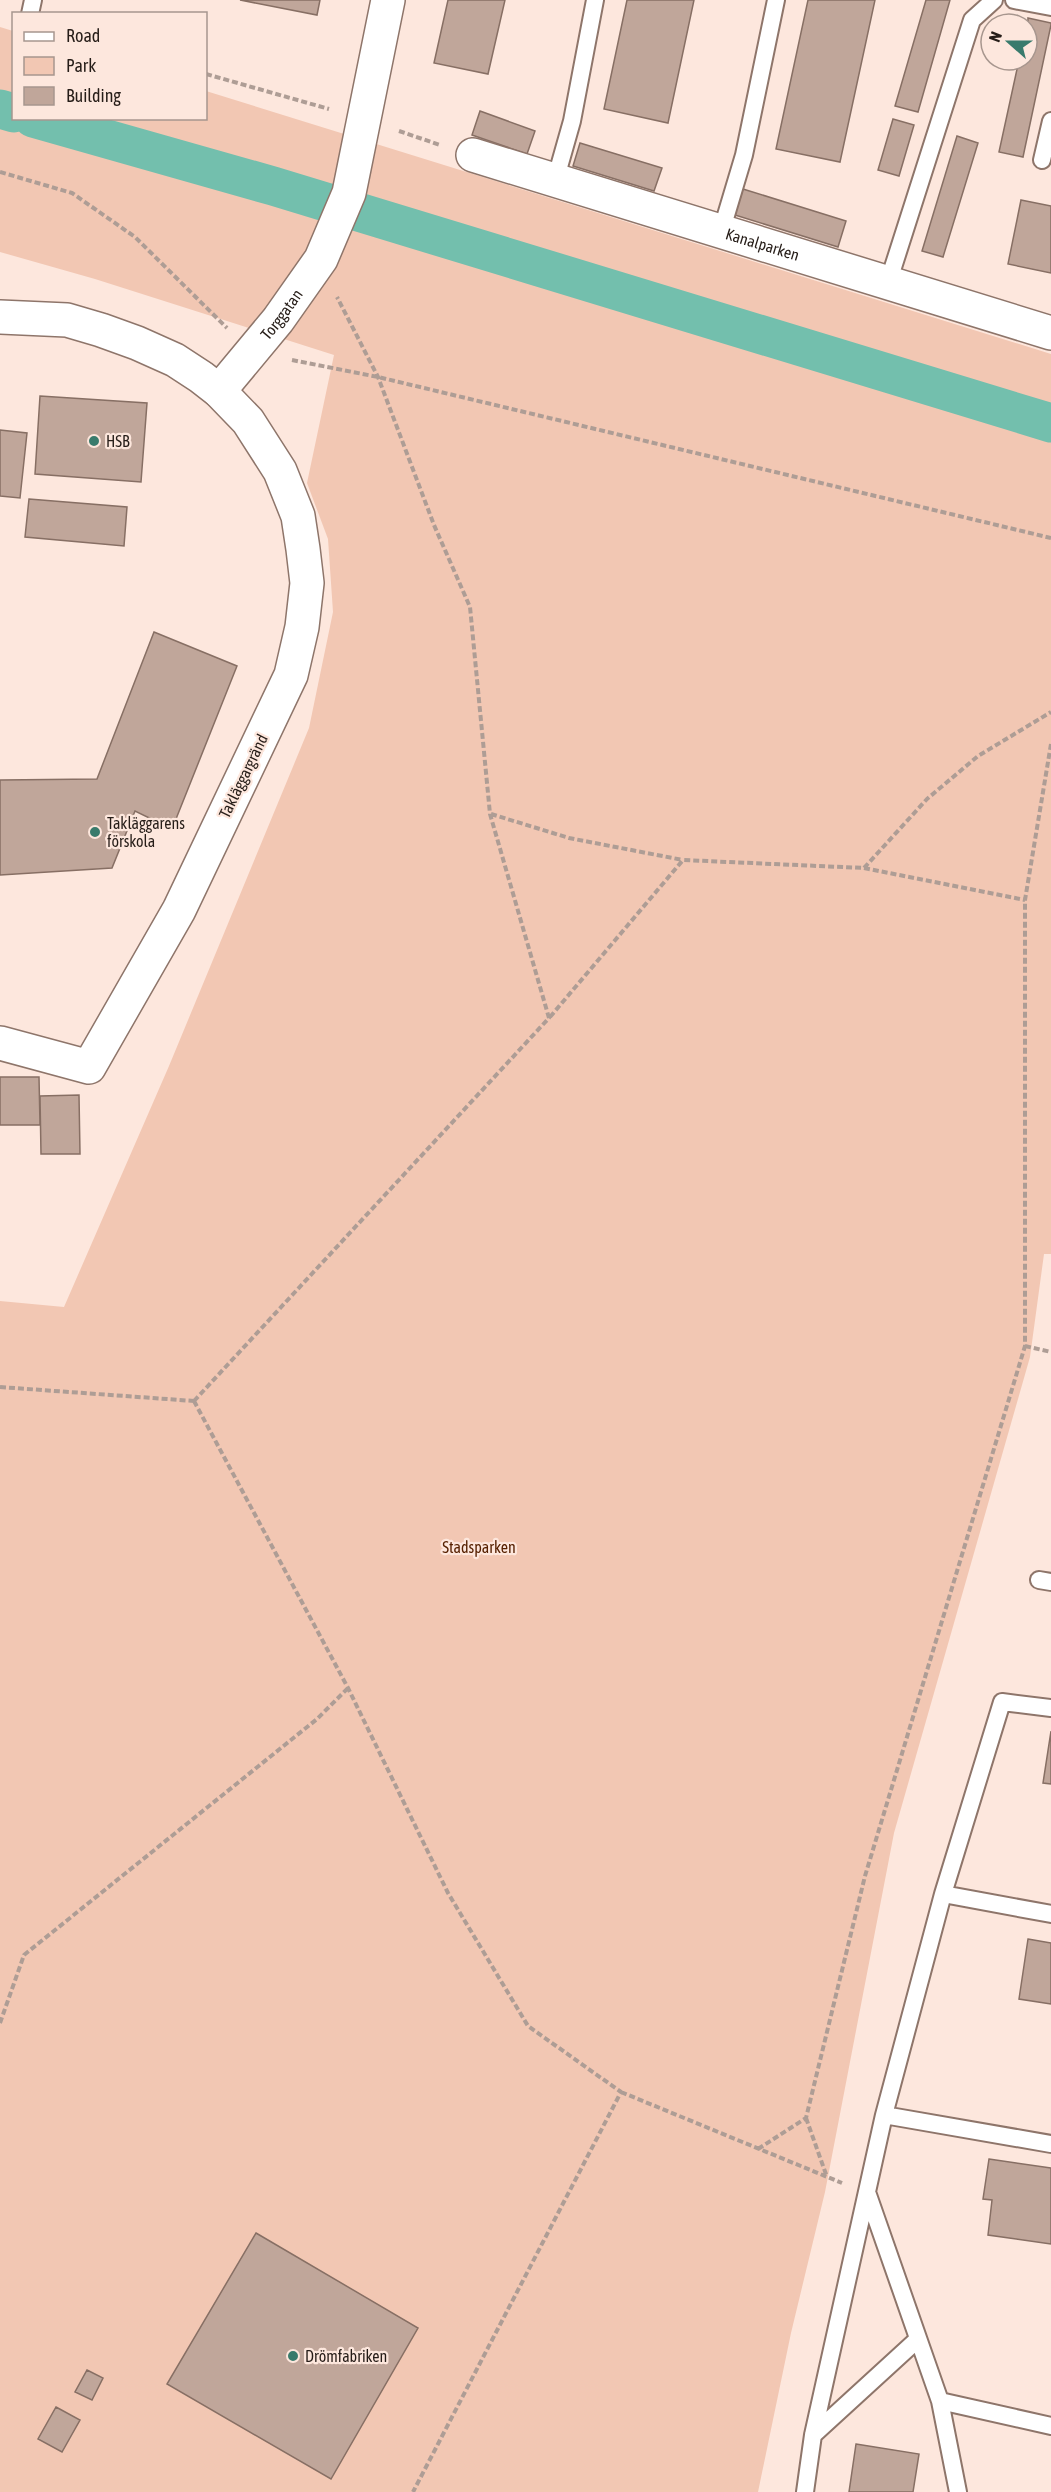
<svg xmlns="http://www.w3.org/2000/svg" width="1051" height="2492" viewBox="0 0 1051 2492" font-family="'Asap Condensed',sans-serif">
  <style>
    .green { fill: #f2c7b3 }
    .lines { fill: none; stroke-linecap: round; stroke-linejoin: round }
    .canal { stroke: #73bfad; stroke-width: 39 }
    .building { fill: #c0a69a; stroke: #876f64; stroke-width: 1.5 }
    .service-casing { stroke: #8e756a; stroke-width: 20 }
    .minor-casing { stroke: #8e756a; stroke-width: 36 }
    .path { stroke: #ae9d95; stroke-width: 4; stroke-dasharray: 6 3; stroke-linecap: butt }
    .service { stroke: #fff; stroke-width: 16 }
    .minor { stroke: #fff; stroke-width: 33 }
    .poi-dot { fill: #397b6c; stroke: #fde7dd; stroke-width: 2 }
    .labels { text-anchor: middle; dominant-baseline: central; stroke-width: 4.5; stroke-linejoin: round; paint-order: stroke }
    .street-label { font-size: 16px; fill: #261d18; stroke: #fde7dd }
    .poi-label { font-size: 16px; fill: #261d18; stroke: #fde7dd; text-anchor: start }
    .park-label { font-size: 16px; fill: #572102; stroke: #fde7dd }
  </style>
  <rect width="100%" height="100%" fill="#fde7dd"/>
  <path class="green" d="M0,27L13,31L14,118H206V91L1051,354V1254H1044L1030,1357L894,1833L825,2192L791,2333L758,2492H0V1301L64,1307L169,1066L309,728L333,612L328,539L307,483L334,355L95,279L0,252Z"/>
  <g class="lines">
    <path class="canal" d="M0,109L14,113
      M33,118L273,186L1051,423"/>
  </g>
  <path class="building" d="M240,0H320L317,15Z
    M448,0H505L488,74L434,63Z
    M627,0H694L668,123L604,109Z
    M808,0H875L840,162L776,149Z
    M926,0H950L918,112L895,106Z
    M1028,18L1051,23V25L1023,157L999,152L1019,60H1027Z
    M480,111L535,131L527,154L472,135Z
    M893,119L914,125L899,176L878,170Z
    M957,136L978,143L943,257L922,251Z
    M580,143L662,168L654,191L573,166Z
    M743,189L846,221L838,247L735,215Z
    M1021,200L1051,206V273L1008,264Z
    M40,396L147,403L141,482L35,474Z
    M0,430L27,433L20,498L0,496Z
    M29,499L127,507L124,546L25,537Z
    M154,632L237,666L172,829L135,811L112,868L0,875V780L97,779Z
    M0,1077H39L40,1125H0Z
    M79,1095L80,1154H41L40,1096Z
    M1051,1731V1784L1043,1783Z
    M1028,1939L1051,1943V2004L1019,1999Z
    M989,2159L1051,2168V2244L988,2235L992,2200L983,2199Z
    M256,2233L418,2328L331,2479L167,2384Z
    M87,2370L103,2378L92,2400L75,2392Z
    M56,2407L80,2420L62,2452L38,2439Z
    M856,2444L919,2454L913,2492H849Z"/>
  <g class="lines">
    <g class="service-casing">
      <path id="service" d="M1014,0L1051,7
        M30,14L33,0
        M1042,160L1051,121
        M555,181L572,121L595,0
        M721,232L744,155L776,0
        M888,283L972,20L994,0
        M1039,1580L1051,1582
        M943,1894L1051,1914
        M884,2115L1051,2144
        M868,2195L940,2401L958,2492
        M940,2401L1051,2426
        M813,2435L918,2339
        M805,2492L813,2435L884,2115L943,1894L1002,1702L1051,1708"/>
    </g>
    <g class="minor-casing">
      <g id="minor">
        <path id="s1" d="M473,155L1051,333"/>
        <path d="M0,317L67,320L101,330L137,343L175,360L201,377L219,391L248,421L280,471L298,516L303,549L307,583L302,627L291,675L179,910L89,1067L0,1043"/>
        <path id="s2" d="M219,391L278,320L321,259L349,193L388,0"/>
      </g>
    </g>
    <path class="path" d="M206,74L329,109
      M399,131L440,145
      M0,172L72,193L135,237L227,328
      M292,360L378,377L1051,538
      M491,814L569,838L683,860
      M864,868L1025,900
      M550,1017L683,860L864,868L927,799L978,756L1051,712
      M1025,1346L1051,1352
      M0,1387L194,1401
      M194,1401L549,1018L490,814L470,607L434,525L378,377L337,297
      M194,1401L348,1688L448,1893L528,2026L621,2092L413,2492
      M0,2023L24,1955L317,1719L348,1688
      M621,2092L842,2183
      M806,2118L827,2177
      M758,2149L806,2118L865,1876L1025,1346V900L1051,744"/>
    <use href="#service" class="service"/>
    <use href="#minor" class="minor"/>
  </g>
  <g class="poi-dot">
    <circle cx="94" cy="441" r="6"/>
    <circle cx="95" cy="832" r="6"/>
    <circle cx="293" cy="2356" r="6"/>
  </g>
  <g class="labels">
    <g class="street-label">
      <text stroke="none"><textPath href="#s1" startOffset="303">Kanalparken</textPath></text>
      <text stroke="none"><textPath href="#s2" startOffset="99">Torggatan</textPath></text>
      <text transform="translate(243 776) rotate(-64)">Takläggargränd</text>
    </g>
    <g class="poi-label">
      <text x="106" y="441">HSB</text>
      <text x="107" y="823">Takläggarens<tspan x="107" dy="18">förskola</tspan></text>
      <text x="305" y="2356">Drömfabriken</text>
    </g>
    <g class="park-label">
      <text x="479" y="1547">Stadsparken</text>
    </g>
  </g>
  <rect x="12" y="12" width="195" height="108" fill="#fde7dd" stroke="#a7968e" stroke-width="1.5"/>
  <rect x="24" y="32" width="30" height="9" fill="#ffffff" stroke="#a7968e" stroke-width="1.5"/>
  <text x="66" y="42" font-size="18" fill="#261d18">Road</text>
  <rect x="24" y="57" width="30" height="18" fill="#f2c7b3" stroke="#a7968e" stroke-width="1.5"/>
  <text x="66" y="72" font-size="18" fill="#261d18">Park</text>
  <rect x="24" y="87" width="30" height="18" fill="#c0a69a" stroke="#a7968e" stroke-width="1.5"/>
  <text x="66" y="102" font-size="18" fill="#261d18">Building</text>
  <g transform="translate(1009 42) rotate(291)"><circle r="28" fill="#fde7dd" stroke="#a7968e" stroke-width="1.5"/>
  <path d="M0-4.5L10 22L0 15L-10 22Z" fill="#397b6c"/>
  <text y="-9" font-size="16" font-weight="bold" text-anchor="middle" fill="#261d18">N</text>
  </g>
</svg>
